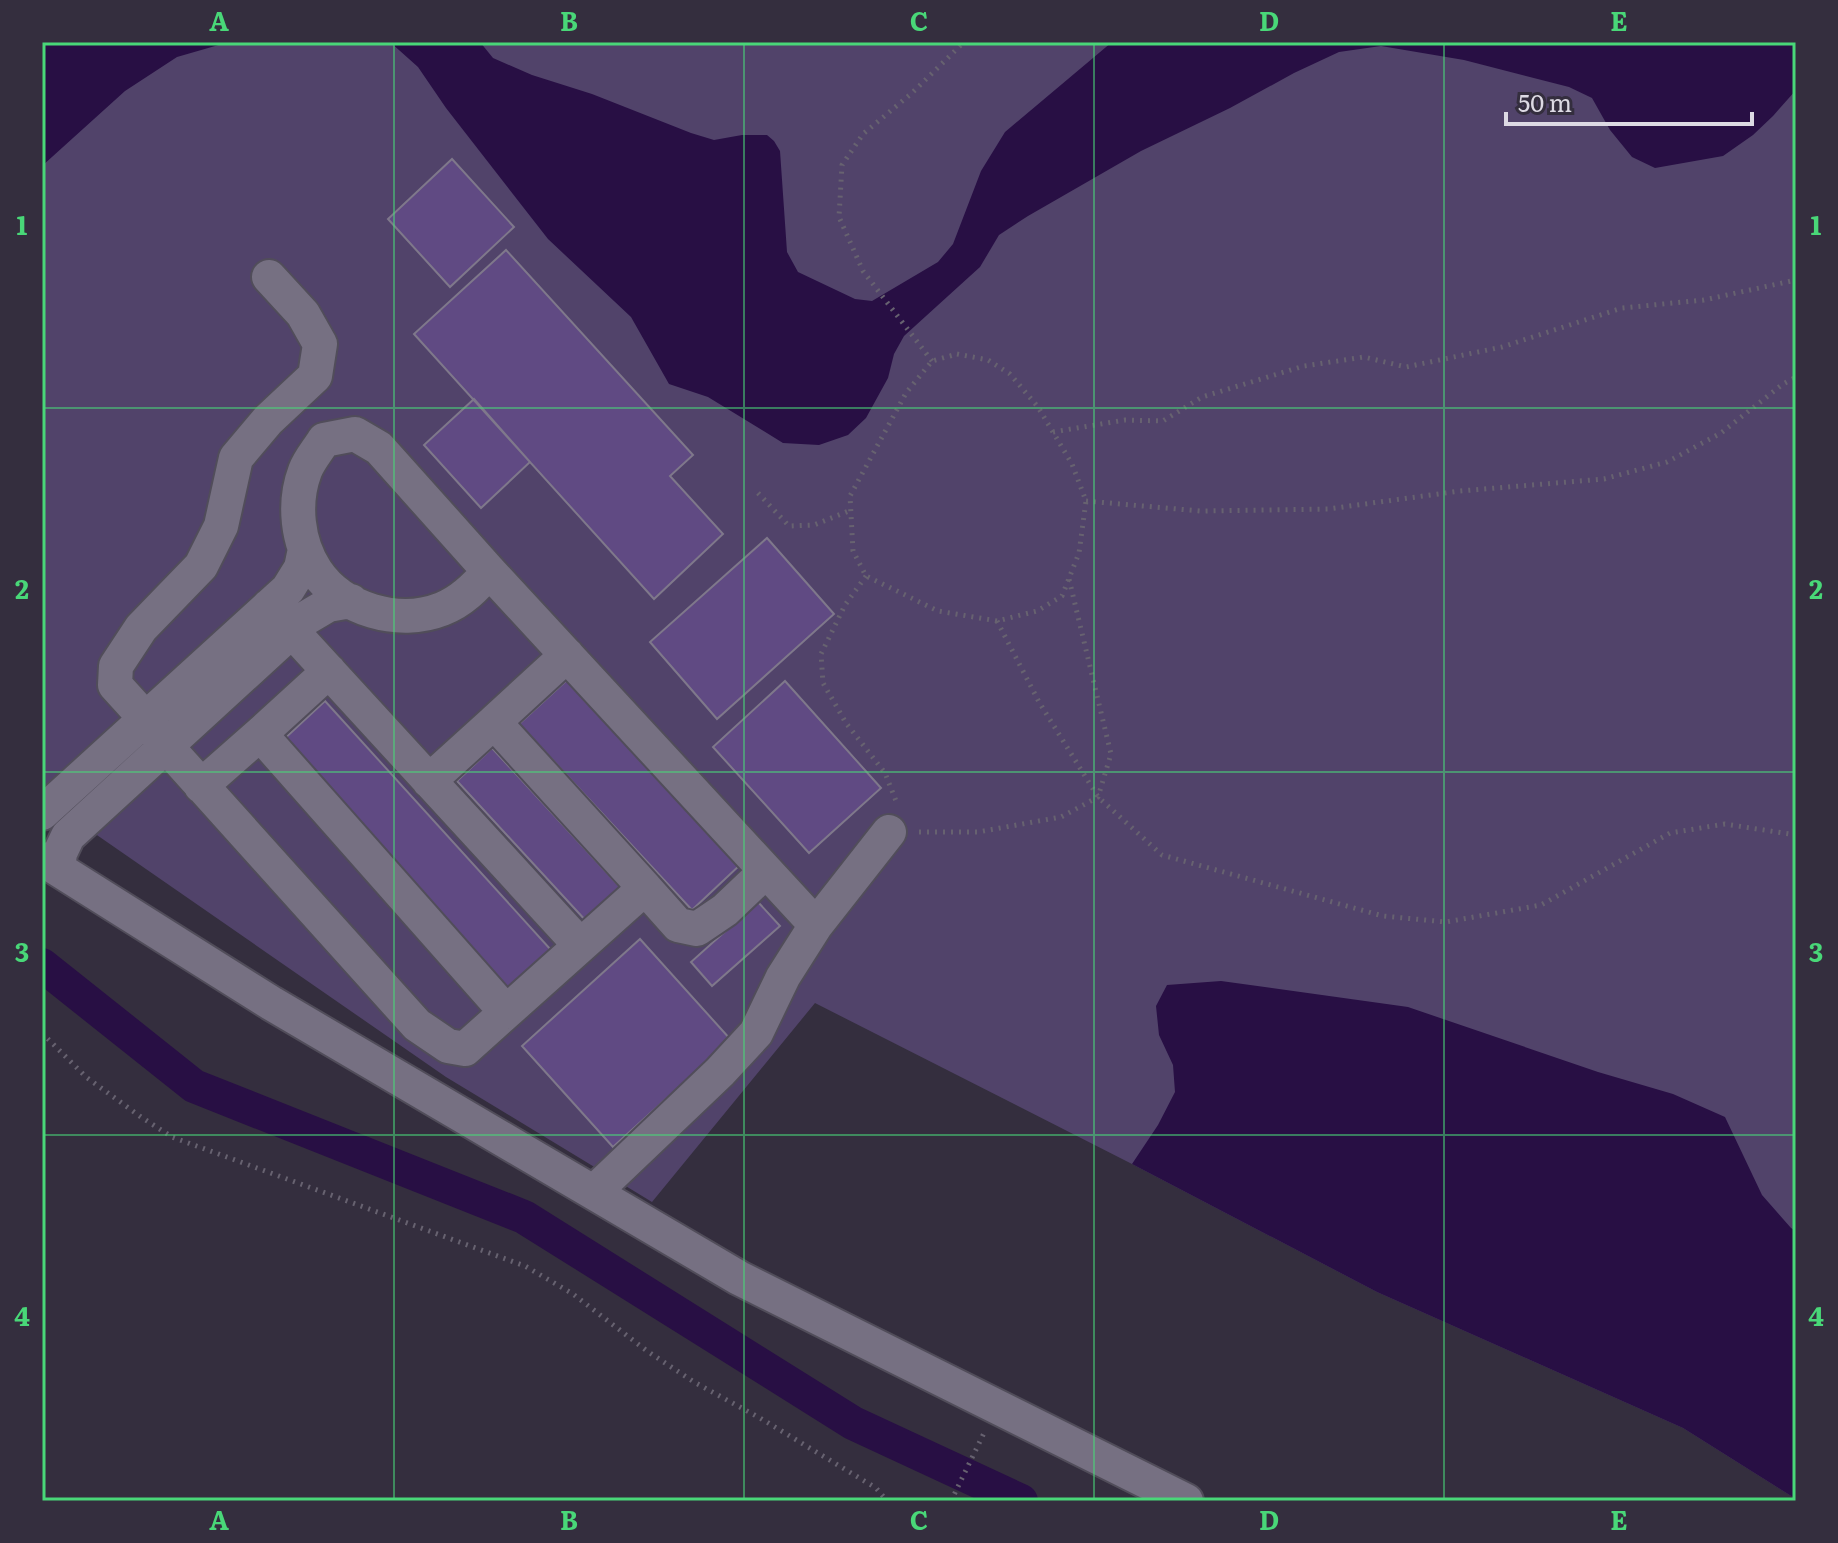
<svg xmlns="http://www.w3.org/2000/svg" width="1838" height="1543" viewBox="0 0 1838 1543" font-family="Literata,serif">
  <style>
    .green { fill: #51436a; fill-rule: evenodd }
    .water { fill: #280f44 }
    .lines { fill: none; stroke-linecap: round; stroke-linejoin: round }
    .canal { stroke: #280f44; stroke-width: 34 }
    .building { fill: #604a83; stroke: #7f788b; stroke-width: 2 }
    .minor-casing { stroke: #514d5a; stroke-width: 38 }
    .path { stroke: #676270; stroke-width: 5; stroke-dasharray: 2 6; stroke-linecap: butt }
    .minor { stroke: #767082; stroke-width: 34 }
    .grid { fill: none; stroke: #49d778; stroke-width: 2; stroke-opacity: 0.55 }
    .neatline { fill: none; stroke: #49d778; stroke-width: 3 }
    .grid-label { font-size: 26px; text-anchor: middle; font-weight: bold; fill: #49d778 }
  </style>
  <rect width="100%" height="100%" fill="#342e3e"/>
  <path class="green" d="M42,42H1796V1499L1683,1428L1377,1292L1132,1164L815,1003L652,1202L446,1077L42,797ZM452,159L514,227L450,286L388,219ZM506,250L693,454L670,476L723,535L654,598L530,462L481,507L424,445L474,399ZM766,538L834,614L718,718L650,642ZM567,679L740,865L692,910L519,724ZM785,681L881,788L809,853L714,747ZM325,701H326L551,950L282,741ZM492,749L622,888L586,921L457,781ZM759,902L779,926L712,986L691,961ZM640,939L731,1040L522,1046Z"/>
  <path class="water" d="M42,42H288L268,44H222L177,57L125,91L42,166Z
    M390,42H480L493,58L532,75L592,94L691,133L714,140L742,135H767L774,141L780,151L787,252L798,272L855,299L872,301L938,262L953,244L981,171L1005,132L1112,42H1796V90L1773,116L1753,135L1723,156L1655,168L1632,157L1610,130L1592,98L1569,87L1464,60L1381,46L1339,52L1294,73L1230,108L1141,151L1028,216L999,235L980,267L904,336L894,354L888,378L866,418L848,435L819,445L783,443L708,397L669,384L631,317L548,239L446,108L418,67Z
    M1221,981L1408,1007L1598,1072L1673,1094L1725,1117L1762,1195L1791,1228L1796,1231V1499L1683,1428L1377,1292L1132,1164L1158,1125L1175,1092L1173,1065L1159,1035L1156,1006L1167,985Z"/>
  <g class="lines">
    <path class="canal" d="M42,965L194,1086L524,1217L853,1423L1021,1501"/>
  </g>
  <path class="building" d="M452,159L514,227L450,287L388,219Z
    M506,250L693,455L670,476L723,534L654,599L414,334Z
    M474,399L530,462L481,508L424,445Z
    M767,538L834,614L717,719L650,642Z
    M568,679L741,864L692,910L519,724Z
    M785,681L881,788L809,853L713,747Z
    M325,701L551,950L508,990L282,741Z
    M492,748L622,889L587,922L457,781Z
    M758,902L780,926L712,986L691,962Z
    M640,939L731,1040L613,1147L522,1046Z"/>
  <g class="lines">
    <g class="minor-casing">
      <path id="minor" d="M269,277L303,314L320,344L315,376L268,420L236,458L221,526L201,566L141,628L116,666L115,685L145,718L166,746L417,1025L448,1046L465,1049L645,888L494,722L567,655
        M489,571C476,587 462,601 442,609C399,626 342,610 316,571C297,542 293,503 305,471C309,460 318,450 324,440L355,434L379,448L489,571L816,925
        M269,606L580,945
        M329,671L260,734L506,1012
        M429,781L494,722
        M201,786L260,734
        M42,813L288,589L301,568L305,549
        M42,859L271,1003L739,1278L1186,1501
        M58,869L60,853L68,836L306,618L328,605L351,601
        M645,888L678,925L697,929L725,910L766,871
        M594,1192L720,1072L756,1033L783,977L816,925L889,832"/>
    </g>
    <path class="path" d="M957,354L988,360L1010,374L1038,407L1072,464L1086,501L1079,553L1062,596L1037,611L997,621L938,611L895,590L866,576L853,551L850,496L906,393L932,361Z
      M932,361L863,271L839,217L842,165L863,134L912,93L964,42
      M1053,432L1125,420L1163,421L1202,397L1304,366L1364,357L1406,367L1502,347L1622,308L1704,300L1796,280
      M758,493L789,526L814,525L851,510
      M1086,501L1200,511L1328,509L1460,491L1604,479L1667,462L1721,433L1783,384L1796,377
      M866,576L845,605L821,654L823,683L846,723L885,773L896,801
      M997,621L1039,702L1098,797L1162,855L1383,916L1446,922L1541,905L1670,833L1725,824L1796,835
      M919,832H978L1061,817L1098,797L1111,754L1069,579
      M42,1033L86,1077L141,1117L172,1137L525,1266L573,1294L647,1351L694,1382L760,1418L876,1488L887,1501
      M951,1501L984,1433"/>
    <use href="#minor" class="minor"/>
  </g>
  <path class="grid" d="M394,42V1501M744,42V1501M1094,42V1501M1444,42V1501M42,408H1796M42,772H1796M42,1135H1796"/>
  <rect width="1838" height="1543" fill="none" stroke="#342e3e" stroke-width="88"/>
  <path d="M1506 112v12h246v-12" fill="none" stroke="#dddae4" stroke-width="4"/>
  <text x="1518" y="112" font-size="24" fill="#dddae4" stroke="#342e3e" stroke-width="6" paint-order="stroke">50 m</text>
  <rect x="44" y="44" width="1750" height="1455" class="neatline"/>
  <g class="grid-label">
    <text x="219" y="31">A</text>
    <text x="569" y="31">B</text>
    <text x="919" y="31">C</text>
    <text x="1269" y="31">D</text>
    <text x="1619" y="31">E</text>
    <text x="22" y="235">1</text>
    <text x="1816" y="235">1</text>
    <text x="22" y="599">2</text>
    <text x="1816" y="599">2</text>
    <text x="22" y="962">3</text>
    <text x="1816" y="962">3</text>
    <text x="22" y="1326">4</text>
    <text x="1816" y="1326">4</text>
    <text x="219" y="1530">A</text>
    <text x="569" y="1530">B</text>
    <text x="919" y="1530">C</text>
    <text x="1269" y="1530">D</text>
    <text x="1619" y="1530">E</text>
  </g>
</svg>
